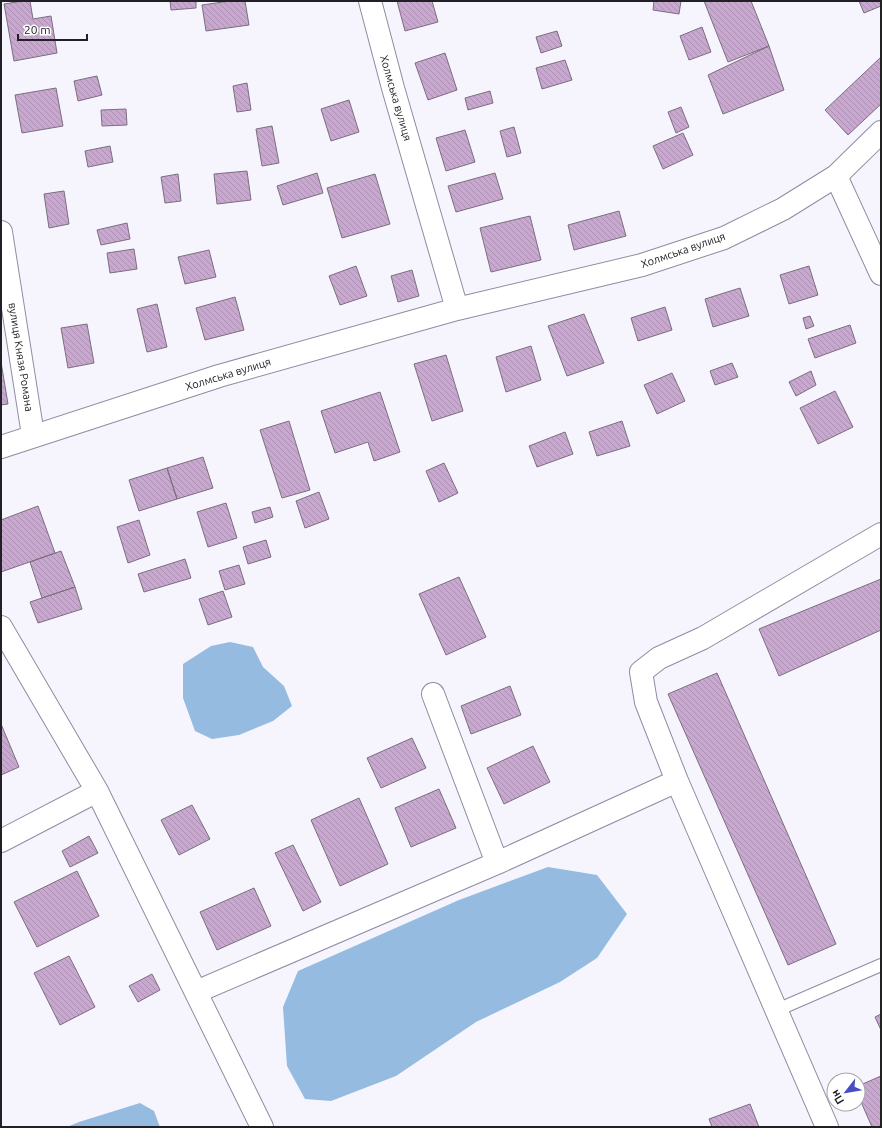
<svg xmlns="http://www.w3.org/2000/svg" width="882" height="1128" viewBox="0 0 882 1128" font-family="Ubuntu,sans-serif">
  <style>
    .water { fill: #95bbe0 }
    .building { fill: url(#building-back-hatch); stroke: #7b6e7e }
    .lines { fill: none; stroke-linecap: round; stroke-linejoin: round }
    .lane-casing { stroke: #8f8ca0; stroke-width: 14 }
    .street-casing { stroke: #8f8ca0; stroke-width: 24 }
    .lane { stroke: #fff; stroke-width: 12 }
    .street { stroke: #fff; stroke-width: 22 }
    .labels { text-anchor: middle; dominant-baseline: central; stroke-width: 3.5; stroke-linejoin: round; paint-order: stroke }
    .street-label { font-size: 11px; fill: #212027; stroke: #fff }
  </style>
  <defs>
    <pattern id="building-back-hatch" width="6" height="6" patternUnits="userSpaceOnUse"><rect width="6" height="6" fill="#c9a8d0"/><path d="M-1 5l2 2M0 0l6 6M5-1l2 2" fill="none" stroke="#ac90b3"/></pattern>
  </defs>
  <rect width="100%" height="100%" fill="#f6f5fe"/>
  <path class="water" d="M230,642L253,647L263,667L284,686L292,706L273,721L239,735L212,739L195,731L183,698V664L211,646Z
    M548,867L597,875L627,914L597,958L560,982L476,1022L396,1076L331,1101L305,1099L287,1066L283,1007L298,971L459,900Z
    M140,1103L154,1111L160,1127H67L79,1122Z"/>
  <path class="building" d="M23,1H30L33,19L51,16L57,53L14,61L4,4Z
    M170,1H196V8L171,10Z
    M230,1H245L249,25L206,31L202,5Z
    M397,1H432L438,22L405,31Z
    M654,1H681L679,14L653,10Z
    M704,1H751L769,46L728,62Z
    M859,1H881V6L864,13Z
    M702,27L711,52L689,60L680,36Z
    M557,31L562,46L541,53L536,37Z
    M769,46L784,90L723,114L708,75Z
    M445,53L457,90L428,100L415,63Z
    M881,57V104L848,135L825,110Z
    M565,60L572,80L542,89L536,68Z
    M97,76L102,95L78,101L74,81Z
    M247,83L251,110L237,112L233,86Z
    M56,88L63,126L22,133L15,95Z
    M490,91L493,103L468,110L465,98Z
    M349,100L359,132L331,141L321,109Z
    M681,107L689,127L676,133L668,112Z
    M126,109L127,125L102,126L101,110Z
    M272,126L279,163L262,166L256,129Z
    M514,127L521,153L507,157L500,131Z
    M465,130L475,162L446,171L436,138Z
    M683,133L693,155L663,169L653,146Z
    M110,146L113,162L88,167L85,151Z
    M247,171L251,200L217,204L214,174Z
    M317,173L323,193L283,205L277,186Z
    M495,173L503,199L456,212L448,186Z
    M178,174L181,201L165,203L161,177Z
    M375,174L390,224L342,238L327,188Z
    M64,191L69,224L49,228L44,194Z
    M619,211L626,236L574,250L568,225Z
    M530,216L541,260L491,272L480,228Z
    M127,223L130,239L101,245L97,230Z
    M134,249L137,269L110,273L107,253Z
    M209,250L216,277L185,284L178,257Z
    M356,266L367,296L340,305L329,276Z
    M809,266L818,295L789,304L780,275Z
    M412,270L419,296L398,302L391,276Z
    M740,288L749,316L713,327L705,299Z
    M235,297L244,330L205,340L196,308Z
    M157,304L167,347L147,352L137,309Z
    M665,307L672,330L638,341L631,318Z
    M584,314L604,363L567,376L548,326Z
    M810,316L814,326L806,329L803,318Z
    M87,324L94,363L68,368L61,328Z
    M850,325L856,343L815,358L808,339Z
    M531,346L541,380L506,392L496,357Z
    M446,355L463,411L432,421L414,364Z
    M1,362L8,404L1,405Z
    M732,363L738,377L715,385L710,371Z
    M811,371L816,385L796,396L789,382Z
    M672,373L685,401L657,414L644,385Z
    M835,391L853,427L818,444L800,408Z
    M380,392L400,452L374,461L368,442L335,453L321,411Z
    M289,421L310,490L282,498L260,430Z
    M622,421L630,446L597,456L589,432Z
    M565,432L573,454L537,467L529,446Z
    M203,457L213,488L177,499L167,468Z
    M444,463L458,493L439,502L426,471Z
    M167,468L177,499L139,511L129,480Z
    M319,492L329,519L305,528L296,501Z
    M226,503L237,538L208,547L197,512Z
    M38,506L55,553L1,572V520Z
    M270,507L273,517L255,523L252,512Z
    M139,520L150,555L128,563L117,527Z
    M266,540L271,557L248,564L243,547Z
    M61,551L75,587L42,598L30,562Z
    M185,559L191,578L144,592L138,574Z
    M239,565L245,584L225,590L219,571Z
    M459,577L486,637L446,655L419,594Z
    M881,579V630L779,676L759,629Z
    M75,587L82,609L38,623L30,602Z
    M223,591L232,617L208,625L199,599Z
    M717,673L836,944L788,965L668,694Z
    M510,686L521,715L471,734L461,706Z
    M1,724L19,767L1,775Z
    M412,738L426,768L381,788L367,758Z
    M533,746L550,782L504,804L487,768Z
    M439,789L456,828L411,847L395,808Z
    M359,798L388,864L340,886L311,820Z
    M192,805L210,839L179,855L161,820Z
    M89,836L98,853L70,867L62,851Z
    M293,845L321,902L303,911L275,853Z
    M77,871L99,916L37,947L14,902Z
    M254,888L271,926L217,950L200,912Z
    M69,956L95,1007L60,1025L34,973Z
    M152,974L160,990L138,1002L129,986Z
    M881,1014V1030L875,1017Z
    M881,1076V1127H872L858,1095V1086Z
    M750,1104L759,1127H712L709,1119Z"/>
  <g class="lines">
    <g class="lane-casing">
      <path id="lane" d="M777,1010L881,965"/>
    </g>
    <g class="street-casing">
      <path id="street" d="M370,1L393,88L457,309
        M836,176L881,274
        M1,232L33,435
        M1,447L219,376L457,309L642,265L724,238L783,209L836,176L881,132
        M1,627L97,791L262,1127
        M433,694L497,863
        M677,781L646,702L641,672L659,658L703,638L881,534
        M1,841L97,791
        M196,992L497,863L677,781L827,1127"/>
    </g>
    <use href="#lane" class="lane"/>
    <use href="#street" class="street"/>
  </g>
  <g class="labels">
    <g class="street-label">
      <text transform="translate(396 98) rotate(74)">Холмська вулиця</text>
      <text transform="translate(683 250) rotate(-19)">Холмська вулиця</text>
      <text transform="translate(21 357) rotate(81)">вулиця Князя Романа</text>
      <text transform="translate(228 374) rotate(-17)">Холмська вулиця</text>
    </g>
  </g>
  <rect width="882" height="1128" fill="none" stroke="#212027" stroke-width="4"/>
  <g transform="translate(846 1092) rotate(239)"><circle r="19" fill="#ffffff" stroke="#a6a6a9"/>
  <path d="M0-3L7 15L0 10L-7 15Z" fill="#474ec3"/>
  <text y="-6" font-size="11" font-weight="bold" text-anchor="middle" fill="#212027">Пн</text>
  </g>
  <path d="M18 34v6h69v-6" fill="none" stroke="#212027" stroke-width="2"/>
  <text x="24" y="34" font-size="12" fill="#212027" stroke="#ffffff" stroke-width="3" paint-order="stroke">20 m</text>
</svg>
